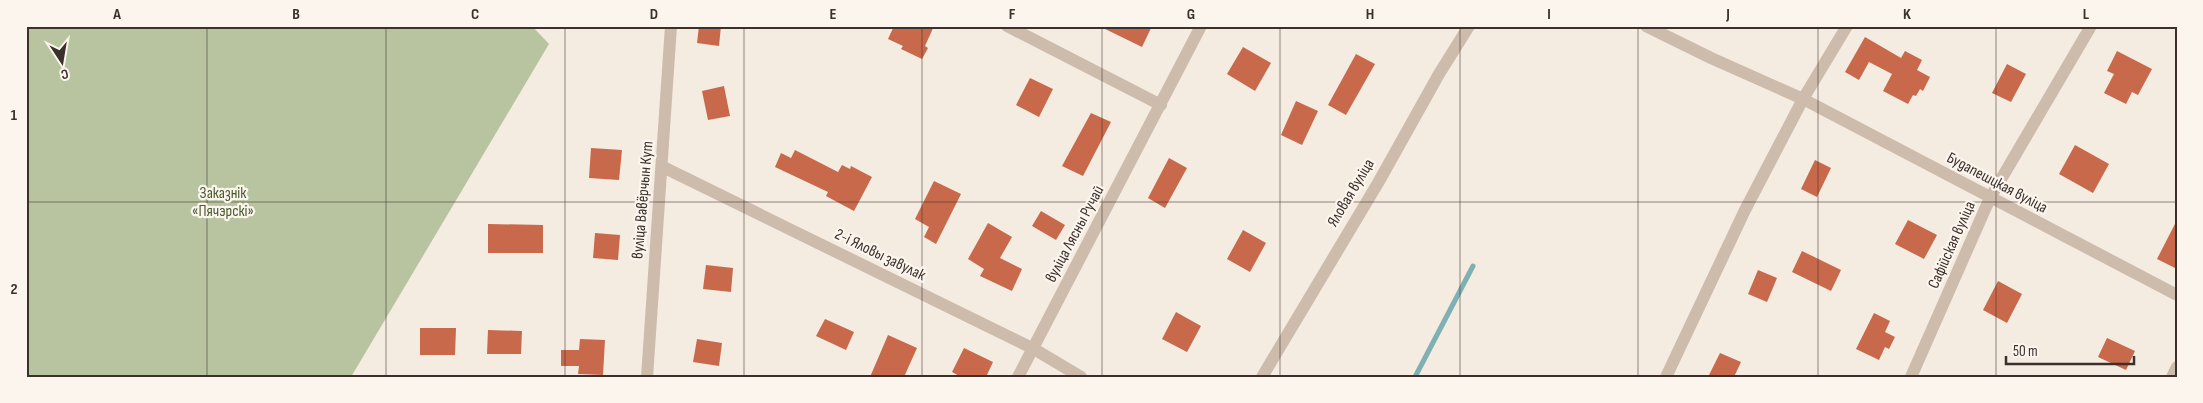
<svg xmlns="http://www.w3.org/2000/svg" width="2203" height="403" viewBox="0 0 2203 403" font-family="'Sofia Sans Condensed',sans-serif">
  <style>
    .green { fill: #b8c4a0 }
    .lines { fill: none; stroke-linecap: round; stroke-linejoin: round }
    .stream { stroke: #7fb0b2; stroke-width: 5 }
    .building { fill: #c8694b }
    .minor { stroke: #cdbbac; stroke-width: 12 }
    .tertiary { stroke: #cdbbac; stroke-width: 12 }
    .grid { fill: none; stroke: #3b302b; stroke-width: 1; stroke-opacity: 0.55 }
    .labels { text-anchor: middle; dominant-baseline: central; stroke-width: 4.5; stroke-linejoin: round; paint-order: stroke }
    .street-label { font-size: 16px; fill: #3b302b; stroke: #fbf5ee }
    .park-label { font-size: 16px; fill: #4a5a2e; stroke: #fbf5ee }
    .neatline { fill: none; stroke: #3b302b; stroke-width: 2 }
    .grid-label { font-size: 16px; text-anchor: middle; font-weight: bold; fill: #3b302b }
  </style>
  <rect width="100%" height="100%" fill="#f4ebe1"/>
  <path class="green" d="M26,26H532L549,44L351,377H26Z"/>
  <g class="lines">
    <path class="stream" d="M1415,377L1473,266"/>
  </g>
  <path class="building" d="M699,26H721L719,46L697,43Z
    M894,26H934L925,46L928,48L922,59L901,49L903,46L888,39Z
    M1099,26H1152L1142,47Z
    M1865,37L1901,58L1905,51L1922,60L1917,70L1930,77L1923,91L1920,89L1916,96L1913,95L1908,104L1883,91L1892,74L1869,62L1859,80L1845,72Z
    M1243,47L1271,63L1255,91L1227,74Z
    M2117,51L2152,69L2138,95L2132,92L2126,104L2104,93L2114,74L2107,71Z
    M1356,54L1375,64L1346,115L1328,105Z
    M2007,64L2026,74L2011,102L1992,93Z
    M1030,78L1053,89L1039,117L1016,105Z
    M724,86L730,116L708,120L702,91Z
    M1296,101L1318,111L1302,145L1281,135Z
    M1091,113L1111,122L1083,176L1062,166Z
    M2075,145L2109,164L2093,193L2059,174Z
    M591,148L622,150L619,180L589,178Z
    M795,150L838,172L842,165L850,169L851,166L872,177L854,211L826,196L828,192L775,167L781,153L791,158Z
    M1169,158L1187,168L1165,208L1148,198Z
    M1815,160L1831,168L1817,197L1801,189Z
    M934,181L961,194L936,244L924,237L929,227L915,219Z
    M1041,211L1065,225L1056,240L1032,226Z
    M1908,220L1937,235L1924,259L1895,244Z
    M2177,220V269L2157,259Z
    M988,223L1012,237L1000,258L1022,269L1012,291L980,276L984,269L968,259Z
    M488,224L543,225V253H488Z
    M1243,230L1266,243L1250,272L1227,259Z
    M595,233L620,235L618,260L593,258Z
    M1802,251L1841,270L1831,291L1792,272Z
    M706,265L733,268L731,292L703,289Z
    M1758,270L1777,278L1767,302L1748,294Z
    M1998,281L2022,294L2007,323L1983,310Z
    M1176,312L1201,326L1187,352L1162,339Z
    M1874,313L1890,321L1885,332L1895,337L1889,349L1885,347L1879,360L1856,349Z
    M825,319L854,332L846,350L816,336Z
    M420,328H456L455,355H420Z
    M488,330L522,331L521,354H487Z
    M888,335L917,348L904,377H870Z
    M2107,338L2135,351L2126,370L2098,357Z
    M580,339L605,340L603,375L578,374L579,366H561V350H579Z
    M697,339L722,343L719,366L693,362Z
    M964,348L993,362L986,377H961L952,372Z
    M1720,353L1741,362L1734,377H1708Z"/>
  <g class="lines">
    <path class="minor" d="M1007,26L1161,105
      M663,167L1034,349L1081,377
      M1018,377L1201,26
      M1262,377L1378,183L1439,74L1469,26
      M1666,377L1745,210L1803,99L1847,26
      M1911,377L1990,198L2091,26
      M2172,377L2177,367"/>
    <path class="tertiary" d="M1646,26L1711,58L1803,99L2177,295
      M647,377L671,26"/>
  </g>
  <path class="grid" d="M207,26V377M386,26V377M565,26V377M744,26V377M922,26V377M1102,26V377M1280,26V377M1460,26V377M1638,26V377M1818,26V377M1996,26V377M26,202H2177"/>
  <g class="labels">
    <g class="street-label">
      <text transform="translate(1997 183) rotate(28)">Будапешцкая вуліца</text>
      <text transform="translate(1351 193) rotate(-59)">Яловая вуліца</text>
      <text transform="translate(643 200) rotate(-85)">вуліца Вавёрчын Кут</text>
      <text transform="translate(1075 234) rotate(-62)">вуліца Лясны Ручай</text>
      <text transform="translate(1952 245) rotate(-66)">Сафійская вуліца</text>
      <text transform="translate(880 255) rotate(26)">2-і Яловы завулак</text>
    </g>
    <g class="park-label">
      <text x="223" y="193">Заказнік<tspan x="223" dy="18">«Пячэрскі»</tspan></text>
    </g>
  </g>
  <rect width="2203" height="403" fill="none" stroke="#fbf5ee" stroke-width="55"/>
  <g transform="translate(62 62) rotate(168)" stroke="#fbf5ee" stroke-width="4" paint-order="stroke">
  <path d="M0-4L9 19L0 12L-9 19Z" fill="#3b302b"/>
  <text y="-8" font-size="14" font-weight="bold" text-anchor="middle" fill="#3b302b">С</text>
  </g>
  <path d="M2006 356v8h128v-8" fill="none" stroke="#3b302b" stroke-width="2.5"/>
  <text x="2013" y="356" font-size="15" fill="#3b302b" stroke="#fbf5ee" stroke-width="4" paint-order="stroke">50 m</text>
  <rect x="28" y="28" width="2148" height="348" class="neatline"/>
  <g class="grid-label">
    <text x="117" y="19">A</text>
    <text x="296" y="19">B</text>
    <text x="475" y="19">C</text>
    <text x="654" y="19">D</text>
    <text x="833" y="19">E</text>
    <text x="1012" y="19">F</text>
    <text x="1191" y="19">G</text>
    <text x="1370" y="19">H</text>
    <text x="1549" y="19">I</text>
    <text x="1728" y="19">J</text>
    <text x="1907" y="19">K</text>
    <text x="2086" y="19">L</text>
    <text x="14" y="120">1</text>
    <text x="14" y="294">2</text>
  </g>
</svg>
